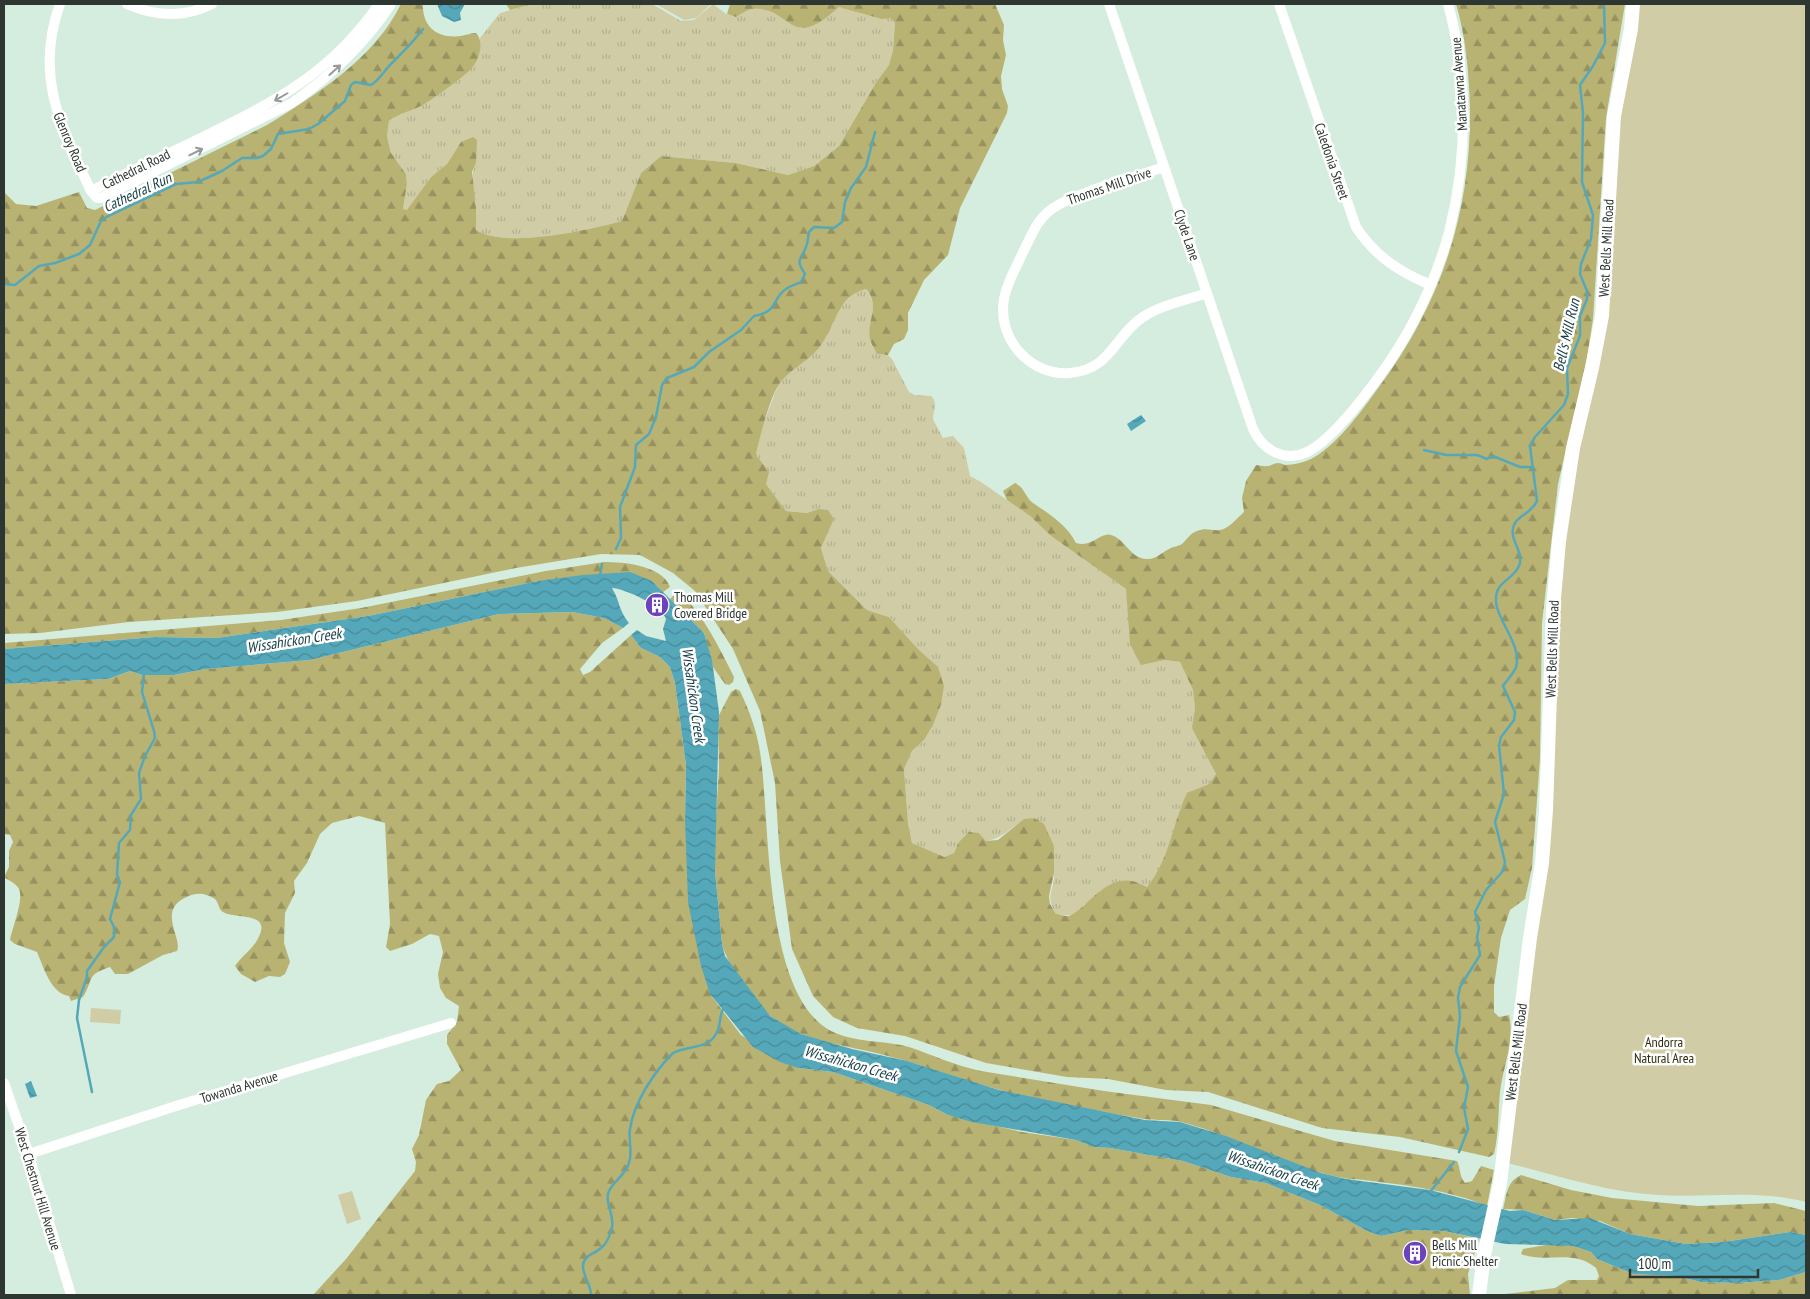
<svg xmlns="http://www.w3.org/2000/svg" width="1810" height="1299" viewBox="0 0 1810 1299" font-family="'PT Sans Narrow',sans-serif">
  <style>
    .grass { fill: url(#grass-tufts) }
    .forest { fill: url(#forest-firs) }
    .park { fill: #cfcca6 }
    .water { fill: url(#water-waves) }
    .lines { fill: none; stroke-linecap: round; stroke-linejoin: round }
    .stream { stroke: #55a8b9; stroke-width: 2.5 }
    .street { stroke: #fff; stroke-width: 10 }
    .secondary { stroke: #fff; stroke-width: 14 }
    .oneway { stroke: #969a98 }
    .labels { text-anchor: middle; dominant-baseline: central; stroke-width: 5; stroke-linejoin: round; paint-order: stroke }
    .street-label { font-size: 14px; fill: #2d3630; stroke: #fff }
    .poi-label { font-size: 14px; fill: #2d3630; stroke: #fff; text-anchor: start }
    .park-label { font-size: 14px; fill: #2d2b0d; stroke: #fff }
    .water-label { font-size: 15px; font-style: italic; fill: #194048; stroke: #fff }
  </style>
  <defs>
    <pattern id="grass-tufts" width="24" height="20" patternUnits="userSpaceOnUse" patternTransform="scale(1.25)"><rect width="24" height="20" fill="#cfcca6"/><path d="M3 7l-1-3M5 7V3M7 7l1-3M15 17l-1-3M17 17v-4M19 17l1-3" fill="none" stroke="#b2b08f"/></pattern>
    <pattern id="forest-firs" width="22" height="20" patternUnits="userSpaceOnUse" patternTransform="scale(1.25)"><rect width="22" height="20" fill="#b9b373"/><path d="M5 1l3.5 6h-7zM16 11l3.5 6h-7z" fill="#97925f"/></pattern>
    <pattern id="water-waves" width="16" height="10" patternUnits="userSpaceOnUse" patternTransform="scale(1.25)"><rect width="16" height="10" fill="#55a8b9"/><path d="M0 5q4-4 8 0t8 0" fill="none" stroke="#478a97"/></pattern>
  </defs>
  <rect width="100%" height="100%" fill="#d5edde"/>
  <path class="grass" d="M533,4H652L681,21L694,20L713,4L726,14L736,17C741,14 748,9 753,9C792,5 789,54 839,7L890,18L895,23L893,50L889,65L877,81L839,146L814,166L788,175L736,163L661,156L641,173L622,221C588,230 506,249 475,230C475,221 476,214 476,206C474,190 469,178 476,163L461,142L447,164L431,177L407,211L403,209L407,184L406,174L391,153L387,136L389,121L400,113L421,106L463,75L480,49V38L500,13Z
    M866,289C880,305 867,322 870,339C870,344 875,350 877,354L888,355L892,359L909,392L915,395L931,396C939,404 933,410 933,419L943,438L953,436L964,448L970,476L981,482L1030,516L1051,536L1126,589L1129,614L1164,660L1180,662L1193,690L1195,708L1193,728L1216,774L1209,784L1187,794L1180,809L1171,842L1158,874L1147,887L1130,881L1083,905C1076,917 1068,916 1056,914C1044,894 1055,891 1054,873C1053,861 1039,831 1034,818C1014,820 1006,839 986,841L979,833L958,843L954,853L943,857L912,843L908,823L904,769L912,751L924,740L938,668L919,650L889,617L867,610L828,571L821,548L834,519L818,509L807,513L786,511L766,484L756,455L762,427L778,386L791,370L818,349L841,307L855,291Z"/>
  <path class="forest" d="M401,4H423C422,28 439,39 461,36C466,35 471,33 476,33C485,42 479,60 471,69C466,75 429,102 421,106C409,112 399,113 389,121L387,136L391,153L406,174L407,184L403,209L407,210L431,177L447,164L461,142L473,137L477,140L476,163L472,172L476,208V230C506,249 588,230 622,221L641,173L661,156L736,163L788,175L814,166L839,146L877,81L889,65L893,50L895,23L890,18L882,19L839,7C789,54 792,6 753,9C748,9 741,14 736,17L727,14L730,4H995L1004,25L1003,40L1006,55L1001,76L1002,89L1008,106L1007,113L960,208L948,255L924,280L908,313V330L904,339L894,344L888,355L877,354C875,350 871,344 870,339C866,323 881,305 866,289C837,295 835,329 818,349C806,363 788,370 778,386C769,401 760,436 756,455L769,472L766,484L786,511L807,513L818,509L828,510L834,519L821,548L828,571L867,610L889,617L919,650L938,667L944,686L941,704L933,725L924,740L912,751L904,769L908,823L912,843L944,857L954,853L958,843L969,832L979,833L986,841L998,840L1024,819L1034,818L1044,824L1054,846V873L1049,896L1050,904L1056,914C1059,914 1064,916 1067,916C1081,916 1103,875 1132,881C1137,882 1142,885 1147,887C1170,859 1172,824 1187,793L1209,784L1216,774L1192,728L1195,708L1193,690L1180,662L1164,660L1141,665L1130,644L1126,589L1051,536L1030,516L1007,500L1003,491L1015,483C1025,488 1025,497 1033,503C1048,513 1068,526 1076,543C1092,548 1100,532 1111,535C1123,538 1129,554 1141,558C1154,562 1159,554 1169,549C1174,546 1179,547 1183,543C1187,539 1191,533 1197,531C1205,527 1212,531 1220,530C1230,528 1237,518 1244,512L1242,498L1246,481L1256,465C1260,465 1264,467 1267,466C1271,466 1274,463 1278,463C1281,463 1283,464 1285,465C1293,465 1305,462 1311,459C1335,447 1361,412 1376,391C1440,306 1471,215 1470,109C1469,73 1466,38 1456,4H1625L1606,118L1593,319L1587,358L1558,484L1542,623L1540,759L1532,868L1525,899L1510,910L1501,938L1494,986V1012L1499,1017L1509,1015C1515,1041 1503,1066 1500,1092C1498,1113 1499,1133 1494,1154L1489,1157L1400,1137L1322,1128L1208,1092L1166,1090L1108,1079L1067,1077L986,1063L905,1036L857,1028L833,1017L813,996L792,949L780,861L775,783L760,711L733,649L695,591L673,573L640,555L601,554L516,568L357,601L277,612L129,622L40,633L4,634V192L16,204L36,206L79,192L87,208L95,210L267,125C317,94 374,59 401,4Z
    M506,4H533L510,10Z
    M604,562C623,562 662,565 670,587L663,592L652,581H538L368,616L217,638L155,637L4,649V643L281,620L361,608L546,571Z
    M682,594C705,618 719,647 734,677L733,682L729,685L725,684L713,667L704,633L670,599L674,595Z
    M572,612L604,618L623,628L602,643L580,669L583,675L590,672L631,635L641,648L660,657L670,667L675,683L686,765L685,820L710,994L741,1035L798,1068L833,1072L929,1105L948,1115L1022,1132L1076,1140L1094,1147L1110,1148L1183,1161L1231,1177L1266,1183L1320,1205L1367,1231L1381,1236L1409,1230L1444,1231L1479,1239L1468,1274L1470,1295H313L346,1259L415,1171L416,1162L412,1149L419,1135L426,1100L437,1084L449,1081L461,1070L447,1044V1035L457,1022L459,1006L446,998L440,988L438,974L443,952L439,936L430,934L412,944L390,951L386,947L390,924L385,823L359,816L332,823L320,834L307,863L294,881L295,893L285,913L284,943L290,962L285,974L280,977L269,976L255,982L241,974L235,966C241,957 250,951 256,942C276,910 235,920 223,912C218,909 219,903 215,899C207,894 198,892 189,896C155,909 183,937 177,951L163,955L128,974H115L110,967C85,975 94,980 83,997L71,1001L69,996C51,994 43,966 37,952L15,944L10,940C12,928 24,900 19,889C17,884 8,880 4,877L9,867V851L13,842L10,835L4,834V684L108,679L130,671L142,675H174L205,669L310,660L499,614Z
    M736,689L740,691C749,710 757,731 760,752C771,820 762,994 831,1031C854,1043 884,1040 909,1047C933,1055 956,1066 981,1071L1104,1091L1211,1105L1335,1141L1457,1161C1461,1169 1459,1176 1465,1183L1472,1181L1481,1166L1494,1170L1487,1206C1449,1190 1405,1185 1364,1180C1358,1179 1350,1180 1344,1178C1288,1168 1236,1136 1181,1122C1169,1119 1156,1121 1144,1119C1106,1113 1067,1104 1029,1097C979,1087 933,1067 884,1055C849,1046 812,1042 780,1024C761,1012 727,966 722,944L715,871V833L719,767L718,717L731,692Z
    M1521,1175L1571,1190L1612,1198L1698,1206L1774,1203L1806,1211V1235L1790,1232L1723,1242L1686,1244L1630,1234L1600,1221L1572,1218L1555,1220L1523,1210L1503,1209C1507,1195 1506,1182 1521,1175Z
    M1552,1244L1573,1246L1591,1252L1597,1259L1633,1274L1676,1276L1701,1282L1737,1283L1779,1280L1806,1272V1295H1497L1555,1288L1568,1280H1597L1599,1276L1596,1268C1573,1248 1545,1264 1521,1254L1523,1249Z"/>
  <path class="park" d="M656,4H711L696,18L684,20Z
    M1638,4H1806V1202C1758,1189 1707,1198 1658,1195C1606,1192 1558,1176 1508,1163L1536,928L1559,581L1585,414L1617,133Z
    M91,1008L121,1010L120,1024L90,1022Z
    M352,1191L361,1219L347,1224L338,1195Z"/>
  <path class="water" d="M437,4H465L460,13L461,20L454,22L442,16Z
    M1141,415L1146,421L1131,431L1127,424Z
    M630,572L652,581L704,633L712,660L719,712L715,871L722,944L725,956L770,1016L801,1034L852,1049L907,1061L999,1090L1145,1120L1180,1122L1226,1136L1321,1173L1346,1179L1430,1190L1510,1211L1523,1210L1555,1220L1590,1218L1630,1234L1686,1244L1723,1242L1790,1232L1806,1235V1272L1779,1280L1737,1283L1701,1282L1676,1276L1633,1274L1597,1259L1591,1252L1573,1246L1505,1244L1444,1231L1409,1230L1381,1236L1367,1231L1320,1205L1266,1183L1231,1177L1183,1161L1110,1148L1094,1147L1076,1140L972,1122L948,1115L929,1105L833,1072L798,1068L780,1062L753,1047L710,994L701,966L688,902L685,820L686,765L675,683L670,667L660,657L641,648L631,635L637,630L646,636L666,641L663,629L666,619C662,606 626,589 612,588C620,601 618,609 629,623L623,628L604,618L572,612L499,614L310,660L205,669L174,675H142L130,671L108,679L4,684V649L155,637L217,638L368,616L538,581L583,575Z
    M31,1081L37,1096L30,1098L25,1084Z"/>
  <g class="lines">
    <path class="stream" d="M4,284L15,285L39,266L55,263L79,254L90,245L101,221L108,216L176,184L198,182L222,171L242,158H257L263,156L271,149L278,134L309,129L318,124L345,101L351,85L355,82L371,85C380,80 385,69 393,62C404,51 414,41 423,29
      M1424,450L1446,455H1477L1487,459L1493,456L1520,467H1532
      M616,549L621,538L620,507L635,467L636,445L649,434L656,417L662,385L667,378L694,367L709,352L741,330L754,316C780,311 771,299 786,289C790,286 797,284 801,282L805,274C794,257 802,261 807,244C808,241 808,236 809,232L814,227L834,228L842,222L845,202L851,188L866,167L875,132
      M600,575L602,564
      M92,1092L77,1018L79,1000L87,977V971L104,947L114,937V927L110,919L120,882L117,875L119,843L130,830L131,815L141,799L139,773L145,756L155,738L154,731L142,692L144,673
      M1459,1152L1468,1129L1464,1108L1468,1087L1456,1051L1460,1016L1458,998L1460,987L1480,955L1477,937L1479,928L1475,912L1486,890L1503,871L1505,862L1495,822L1504,794L1499,745L1501,737L1514,720L1515,712L1503,686C1507,680 1514,673 1516,667C1523,646 1495,618 1496,599C1496,581 1513,580 1519,566C1525,552 1508,540 1514,525C1518,515 1531,514 1537,501L1530,446L1535,437L1564,405L1568,394L1567,368L1580,336V316L1587,299V291L1580,274L1581,264L1591,239L1593,215L1582,182L1583,113L1580,85L1593,66L1605,43L1604,4
      M1430,1192L1454,1162
      M591,1295C591,1284 583,1277 583,1266C583,1255 595,1254 601,1248C607,1244 610,1235 612,1228C615,1216 604,1202 609,1191C614,1181 625,1175 629,1163C633,1152 628,1140 630,1129C634,1102 654,1072 673,1053C688,1045 709,1050 717,1032C721,1025 719,1017 723,1009"/>
    <path class="street" d="M60,4C34,76 61,127 91,191L97,198H101L292,103C332,75 365,44 391,4
      M127,4C156,17 184,18 212,4
      M1109,4L1253,429C1262,449 1283,462 1305,453C1338,439 1392,361 1409,330C1426,299 1440,266 1449,232C1468,157 1468,78 1448,4
      M1279,4L1356,227C1375,256 1399,272 1431,285
      M1164,167C1136,177 1068,194 1048,212C1036,222 1031,237 1024,250C1017,266 1007,282 1004,299C997,339 1030,376 1070,373C1112,369 1114,336 1143,317C1161,305 1187,300 1207,293
      M91,191C129,173 167,154 205,136C278,100 331,73 379,4
      M4,1083L27,1149L71,1295
      M29,1154L179,1105L451,1023"/>
    <path class="secondary" d="M1479,1295L1484,1255L1500,1183L1530,938L1542,863L1546,810L1553,610L1559,541L1573,448L1592,368L1602,316L1614,116L1631,29L1633,4"/>
  </g>
  <defs><path id="oneway-shaft" d="M-6 0H5M1.5-3L5.5 0L1.5 3" fill="none" stroke-width="1.6" stroke-linecap="round" stroke-linejoin="round" transform="scale(1.25)"/></defs>
  <g class="oneway">
    <use href="#oneway-shaft" transform="translate(335 70) rotate(-42)"/>
    <use href="#oneway-shaft" transform="translate(281 97) rotate(150)"/>
    <use href="#oneway-shaft" transform="translate(196 152) rotate(-26)"/>
  </g>
  <defs>
    <g id="building-disc" transform="scale(1.25)"><circle r="9.5" fill="#6d43bb" stroke="#fff"/><path d="M-4-6H4V6H1V3H-1V6H-4ZM-2.5-4.3h1.7v1.8h-1.7ZM.8-4.3h1.7v1.8H.8ZM-2.5-1h1.7V.8h-1.7ZM.8-1h1.7V.8H.8Z" fill="#fff"/></g>
  </defs>
  <g fill-rule="evenodd">
    <use href="#building-disc" x="657" y="605"/>
    <use href="#building-disc" x="1415" y="1253"/>
  </g>
  <g class="labels">
    <g class="street-label">
      <text transform="translate(1459 84) rotate(-94)">Manatawna Avenue</text>
      <text transform="translate(70 142) rotate(67)">Glenroy Road</text>
      <text transform="translate(1332 161) rotate(71)">Caledonia Street</text>
      <text transform="translate(136 169) rotate(-26)">Cathedral Road</text>
      <text transform="translate(1109 186) rotate(-19)">Thomas Mill Drive</text>
      <text transform="translate(1187 235) rotate(71)">Clyde Lane</text>
      <text transform="translate(1606 248) rotate(-87)">West Bells Mill Road</text>
      <text transform="translate(1552 649) rotate(-88)">West Bells Mill Road</text>
      <text transform="translate(1516 1052) rotate(-83)">West Bells Mill Road</text>
      <text transform="translate(239 1087) rotate(-17)">Towanda Avenue</text>
      <text transform="translate(38 1189) rotate(73)">West Chestnut Hill Avenue</text>
    </g>
    <g class="poi-label">
      <text x="674" y="597">Thomas Mill<tspan x="674" dy="16">Covered Bridge</tspan></text>
      <text x="1432" y="1245">Bells Mill<tspan x="1432" dy="16">Picnic Shelter</tspan></text>
    </g>
    <g class="park-label">
      <text x="1664" y="1042">Andorra<tspan x="1664" dy="16">Natural Area</tspan></text>
    </g>
    <g class="water-label">
      <text transform="translate(137 192) rotate(-25)">Cathedral Run</text>
      <text transform="translate(1566 335) rotate(-77)">Bell's Mill Run</text>
      <text transform="translate(294 640) rotate(-9)">Wissahickon Creek</text>
      <text transform="translate(694 695) rotate(82)">Wissahickon Creek</text>
      <text transform="translate(851 1063) rotate(16)">Wissahickon Creek</text>
      <text transform="translate(1273 1170) rotate(19)">Wissahickon Creek</text>
    </g>
  </g>
  <rect width="1810" height="1299" fill="none" stroke="#2d3630" stroke-width="10"/>
  <path d="M1630 1269v8h128v-8" fill="none" stroke="#2d3630" stroke-width="2.5"/>
  <text x="1638" y="1269" font-size="15" fill="#2d3630" stroke="#ffffff" stroke-width="4" paint-order="stroke">100 m</text>
</svg>
